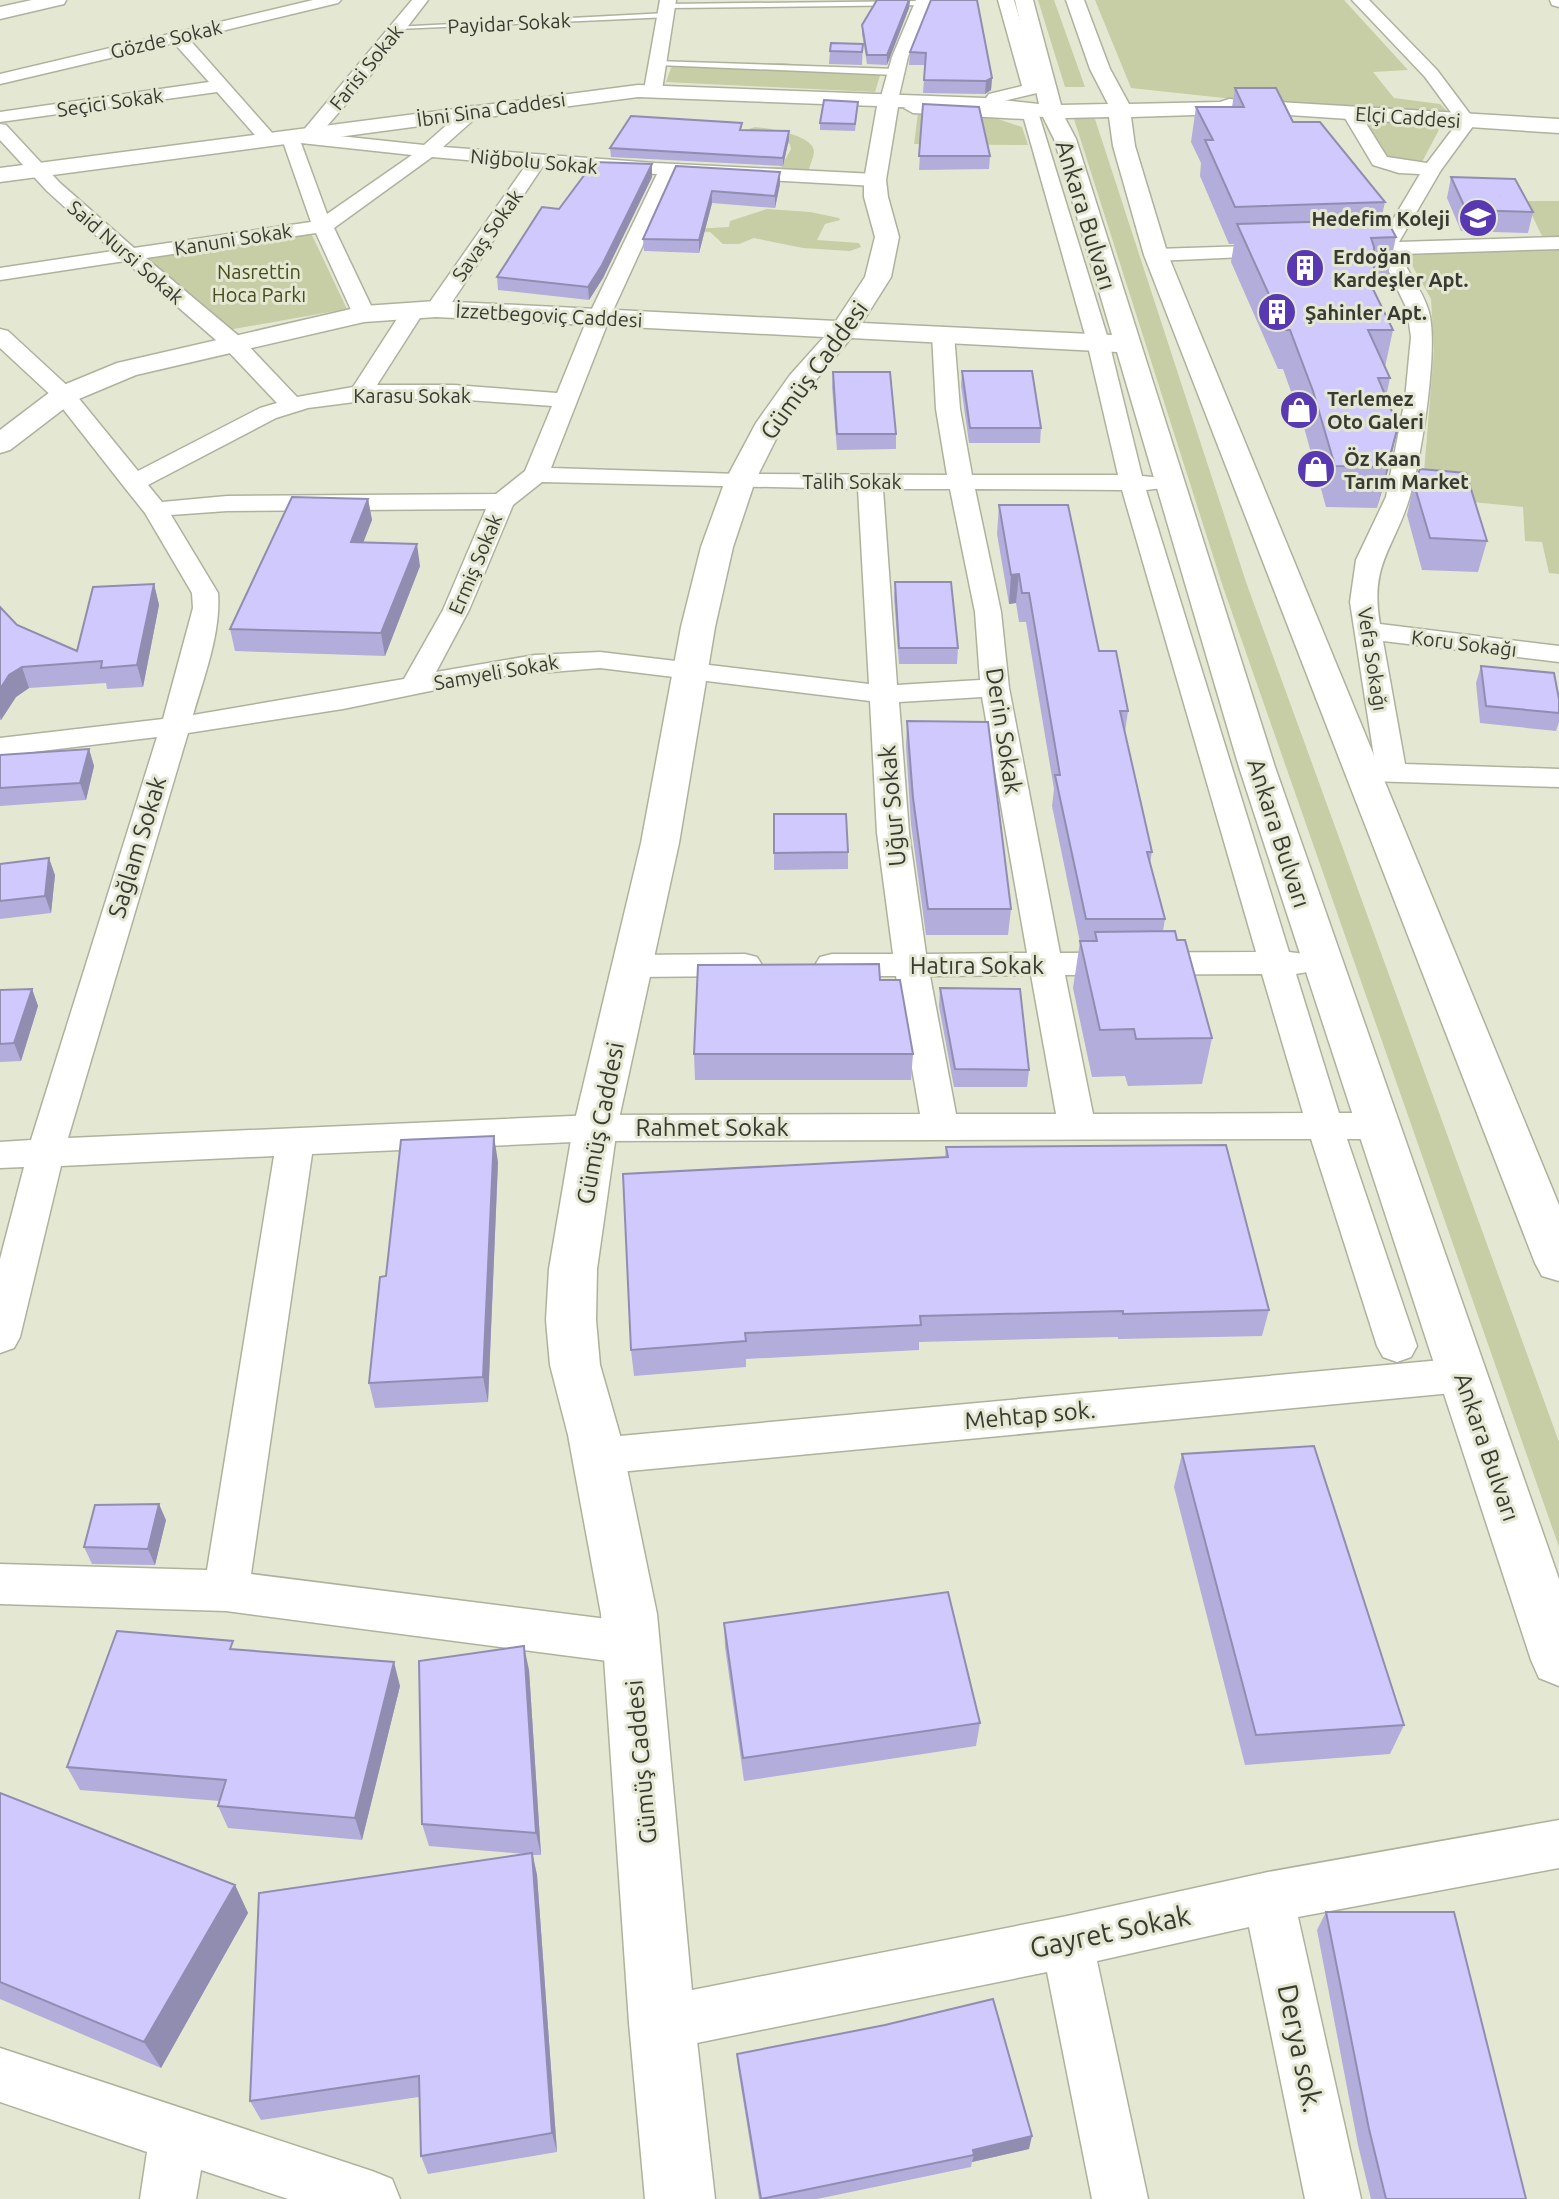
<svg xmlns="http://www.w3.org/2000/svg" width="1559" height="2199" viewBox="0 0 1559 2199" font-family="Ubuntu,sans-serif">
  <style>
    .green { fill: #c7cda5 }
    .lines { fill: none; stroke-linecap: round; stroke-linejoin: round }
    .lane-casing { stroke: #aeb29d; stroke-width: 3 }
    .street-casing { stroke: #aeb29d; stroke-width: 3 }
    .secondary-casing { stroke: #aeb29d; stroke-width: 3 }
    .lane { fill: #fff; fill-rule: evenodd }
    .street { fill: #fff; fill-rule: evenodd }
    .secondary { fill: #fff; fill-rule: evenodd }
    .wall { fill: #b2adda }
    .shaded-wall { fill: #918db1 }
    .building { fill: #cfc9fd; stroke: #918db1; stroke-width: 2 }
    .labels { text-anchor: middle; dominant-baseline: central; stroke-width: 6; stroke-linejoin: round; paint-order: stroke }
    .far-street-label { font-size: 20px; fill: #393a32; stroke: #e4e8d2 }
    .far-poi-label { font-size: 20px; font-weight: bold; fill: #393a32; stroke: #e4e8d2; text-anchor: start }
    .far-park-label { font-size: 20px; fill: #484d1c; stroke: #e4e8d2 }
    .street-label { font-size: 24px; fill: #393a32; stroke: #e4e8d2 }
    .near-street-label { font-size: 28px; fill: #393a32; stroke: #e4e8d2 }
  </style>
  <rect width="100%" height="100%" fill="#e4e8d2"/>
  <path class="green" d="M1038,0H1054L1085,87H1065Z
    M1095,0H1344L1408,70L1373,72L1394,98L1440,104L1450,114L1297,106L1131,88Z
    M783,63L881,72L875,92L666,82L672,65Z
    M918,113L995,118L1022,127L1028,145L914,144Z
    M1074,119H1095L1246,582L1559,1442V1547L1222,584Z
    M1364,121L1441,126L1421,164L1388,161Z
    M755,127C768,128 813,135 814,151C814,157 810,164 809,170L804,173L745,168L781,167L791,149L790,144L751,132L749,129Z
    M1525,201H1559V239L1544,240Z
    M767,209L810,212L839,218L840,220L825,224L817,240L859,243L861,247L850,251L803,248L754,238L739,244H723L710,232L674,230L729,227L730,221Z
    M310,231L347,309L228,330L148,258Z
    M1559,248V574L1549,573L1542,542L1525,541L1523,507L1422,497L1434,350L1431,299L1404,251Z"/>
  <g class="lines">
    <g class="lane-casing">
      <path id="lane" d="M922,1L925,5L668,8L664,6L668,4Z
        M667,13L670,17L398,29L394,27Z
        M655,61L896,69L900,72L896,75L658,65Z"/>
    </g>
    <g class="street-casing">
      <path id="street" d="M313,0H341L338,3L189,39L274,135L277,139L274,143H262L217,92L0,122V112L209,82L174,43L0,84V74Z
        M412,0H428L366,81L320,134L424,145L467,107L473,106L482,111L479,115L443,147L655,163L875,174L884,180L875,186L675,175L610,317L551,468L740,474L947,475L936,409L932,334L943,327L954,334L960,409L972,475H1118L1087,342L1024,119L913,113L904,108L913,103L1016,107L1038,112L1109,342L1142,476L1163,478L1166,483L1163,488L1146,490L1289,952L1313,955L1318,963L1313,971L1296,974L1339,1113H1378L1391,1117L1396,1126L1391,1135L1378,1139H1347L1417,1346L1411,1357L1397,1362L1383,1357L1377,1346L1311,1139L595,1141L312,1154L251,1574L631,1622L647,1628L654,1643L647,1658L631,1664L226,1611L0,1604V1564L207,1570L274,1156L61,1166L20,1337L14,1348L0,1353V1259L24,1167L0,1168V1142L31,1140L157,737L0,756V738L163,719L193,608L192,593L145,513L125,488L56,400L0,348V329L8,331L72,390L138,471L260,408L277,403L224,347L125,261L0,280V268L113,251L47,191L0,140V124L6,125L60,183L134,248L311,222L281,136L290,131L302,132ZM301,143L412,155L327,214ZM432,157L526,165L425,309L436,315L444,314L543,166L657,174L588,317L557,393L454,385H377L425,310L414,304L406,305L353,387L297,397L240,337L146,258L316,233L353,314L356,319H372L375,314L334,228ZM378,399H454L552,406L525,471L496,494L227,496L162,502L148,485L276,418L308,408ZM542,482L858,489L869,684L600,652L535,655L436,672L469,610L513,505ZM883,489H950L975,612L980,680L897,685ZM975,489L1122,490L1256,952L1060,953L1009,688L1001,612ZM486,509L443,610L404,679L193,715C204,677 221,633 218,593L171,515L227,511ZM600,668L870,701L877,833L893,954H832L820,957L815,965L820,973L832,976H896L920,1114L595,1115L68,1138L188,733L343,709L503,676ZM982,697L1027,953L926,954L909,833L899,702ZM1262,974L1303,1113L1093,1114L1065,975ZM1031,975L1056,1114H956L930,976Z
        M660,0H676L662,90L653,95L644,90Z
        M916,0H932L908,57L898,100L895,104H883L880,100L892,57Z
        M998,0H1014L1040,89L1037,93L995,103L989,102L986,98L989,94L1022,86Z
        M1352,0H1369L1437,70L1476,122L1441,170L1399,242L1559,237V249L1401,254C1407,273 1422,289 1428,309C1440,342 1421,460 1410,496C1395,548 1369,563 1380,624L1559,646V662L1383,641L1405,764L1559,769V787L1369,781L1358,778L1354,772L1358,766L1375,763L1350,602L1356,560L1386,497L1405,399L1411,337L1407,309L1381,255H1365L1355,249L1358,245L1379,243L1420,174L1399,173L1373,165L1342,113L1345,109H1357L1387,157L1427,163L1458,122L1425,77Z
        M1282,245L1289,247L1292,251L1289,255L1156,261L1146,255L1156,249Z
        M745,954L757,957L762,965L757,973L745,976L632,977L620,974L615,966L620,958L632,955Z
        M1463,1358L1478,1363L1484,1375L1478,1387L1463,1392L598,1474L583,1469L577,1456L583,1443L598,1438Z
        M1559,1820V1868L1298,1917L1361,2199H1305L1249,1927L1097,1961L1148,2199H1092L1047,1972L662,2050L643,2042L635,2023L643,2004L662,1996L1067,1916L1268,1872Z
        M0,2048L372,2171L392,2179L400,2199H288L201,2170L196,2199H140L147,2152L0,2102Z"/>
    </g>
    <g class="secondary-casing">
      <path id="secondary" d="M32,0H66L64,4L0,19V7Z
        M1015,0H1033L1061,105L1108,104L1090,69L1066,0H1084L1110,69L1129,104L1220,102L1229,99L1559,119V133L1259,113L1131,117L1135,146L1168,255L1559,1205V1281L1542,1276L1535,1263L1144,255L1113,146L1109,117L1065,118L1076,139L1275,767L1559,1579V1686L1539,1678L1531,1660L1239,767L1117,352L851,338L810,387L784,423L755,481L733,547L715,627L679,843L617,1128L597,1269L596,1320L600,1365L620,1435L657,1614L695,2023L715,2199H645L629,2023L601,1614L568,1435L550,1365L546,1320L549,1269L573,1128L641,843L681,627L701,547L725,481L756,423L790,375L824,337L436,317L364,322L136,375L74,401L10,450L0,453V430L54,389L117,363L364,306L436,301L836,321L865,277L875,237L864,197V180L877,106L638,97L0,182V168L638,85L984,98L1039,104ZM898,107L984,110L1043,117L1054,139L1112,335L862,323L891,277L899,237L888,197L886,180Z
        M1550,0H1559V7L1552,5Z"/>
    </g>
    <use href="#lane" class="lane"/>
    <use href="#street" class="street"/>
    <use href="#secondary" class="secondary"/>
  </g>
  <path class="wall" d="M910,0L909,8L887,65L867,64L862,34V25Z
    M931,0L992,78L991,90L985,94L923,93L925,65H909L910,52Z
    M863,44L862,65L829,64L830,51Z
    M1235,88L1293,122L1385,202L1381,220L1396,237L1388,275H1374L1373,288L1393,330L1385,367L1390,378L1386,397L1398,426L1377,508L1326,507L1305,431L1283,369H1278L1231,262L1234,244H1229L1200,176L1201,163L1191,142L1196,107H1232Z
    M858,102L855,131L820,130V123Z
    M923,104L990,156L989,169L919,170Z
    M789,139L783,166L611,157L610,148Z
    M676,166L780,184L775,208L712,203L699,253L644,251L643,239Z
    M652,177L603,278L589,300L498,290L497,277L559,209Z
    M1451,177L1533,212L1528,233L1461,231L1447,198Z
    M962,371L1041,428L1040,443H969L961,386Z
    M833,372L896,434V449L837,450L832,387Z
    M1414,484L1487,541L1478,572L1422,570L1407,515Z
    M368,499L372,520L363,542L420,566L385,656L235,651L230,629Z
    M999,505L1099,651L1128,711L1125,732L1152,852L1150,863L1165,919L1163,931L1177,940L1212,1038L1202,1084L1128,1086L1125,1076L1092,1077L1073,988L1080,942L1052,806L1054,789L1026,622H1019L1016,603L1009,604L997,534Z
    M895,582L958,648L957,664H899L894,598Z
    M154,584L159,605L143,687L107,689L106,683L29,688L16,697L1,720H0V607L17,625L77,651Z
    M1481,666L1559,699V722L1556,731L1480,723L1476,683Z
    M907,721L1011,909L1008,935H926L911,824L906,746Z
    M89,749L94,766L86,800L0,806V755Z
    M774,814L848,852V869L774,870Z
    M0,864L55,875L51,913L0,919Z
    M880,980L913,1054L911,1080H695L694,1054Z
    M940,988L1029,1070L1027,1087H954L939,1006Z
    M32,989L38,1006L21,1061L0,1062V990Z
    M946,1147L1269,1310L1262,1336L1118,1339V1337L919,1342V1350L746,1359V1367L634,1376L631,1350L945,1157Z
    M498,1162L488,1402L375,1408L369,1383L386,1276Z
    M1182,1454L1404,1725L1390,1754L1245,1765L1174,1487Z
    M166,1520L155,1565L92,1564L84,1547Z
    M724,1623L980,1723L976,1746L744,1781L725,1647Z
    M236,1649L400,1686L362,1840L228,1828L218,1806L220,1801L80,1790L67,1767Z
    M529,1670L541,1855H533L537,1875L557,2152L428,2174L421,2156L419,2097L261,2120L250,2101L525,1854L429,1846L422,1824Z
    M0,1793L235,1885L248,1913L161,2068L0,1999Z
    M1326,1912L1520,2179L1526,2199H1371L1358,2145L1317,1930Z
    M737,2054L1029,2149L972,2162L971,2167L817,2199H759L738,2068Z"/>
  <path class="shaded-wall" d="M910,0L909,8L887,65V55Z
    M992,78L991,90L985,94L986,81Z
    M789,131V139L783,166V158Z
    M652,164V177L603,278L589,300L588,287Z
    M780,172V184L775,208V196Z
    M712,191V203L699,253V240Z
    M1398,426L1389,467L1377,508L1387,467Z
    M368,499L372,520L355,564L351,542Z
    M417,544L420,566L385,656L381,633Z
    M1019,574L1016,603L1009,604L1011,575Z
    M154,584L159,605L143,687L137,665Z
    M22,667L29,688L16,697L1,720L0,716V689L9,675Z
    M89,749L94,766L86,800L80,783Z
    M49,858L55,875L51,913L45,896Z
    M32,989L38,1006L21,1061L14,1043Z
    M494,1136L498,1162L488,1402L483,1377Z
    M159,1504L166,1520L155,1565L148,1549Z
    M524,1646L529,1670L541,1855L536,1833Z
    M394,1662L400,1686L362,1840L355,1818Z
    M532,1853L537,1875L557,2152L552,2133Z
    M235,1885L248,1913L161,2068L144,2042Z
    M1032,2136L1029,2149L972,2162L974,2155L973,2150Z"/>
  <path class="building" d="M877,0H909L887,55H867L862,25Z
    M931,0H977L992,78L986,81L924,80L926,53L910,52Z
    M831,43L863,44L862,52L830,51Z
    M1235,88H1276L1293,122H1320L1385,202L1235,207L1205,140H1213L1196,107H1244Z
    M824,100L858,102L855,124L820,123Z
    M923,104L979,107L990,156H919Z
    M631,116L742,123L740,130L789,131L783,158L610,148Z
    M594,162L652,164L602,265L588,287L497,277L542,207L559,209Z
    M676,166L780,172L775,196L712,191L699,240L643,239Z
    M1451,177L1515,179L1533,212L1466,210Z
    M1387,220L1396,237L1371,238L1374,247V283H1370L1393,330H1368L1390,378H1378L1398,426L1387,467L1335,466L1313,391L1290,330H1285L1237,224Z
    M962,371H1032L1041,428H970Z
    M833,372H890L896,434H837Z
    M1420,469L1466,473L1487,541L1430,538L1414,484Z
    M292,497L368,499L351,542L417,544L381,633L230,629Z
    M999,505H1068L1099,651H1116L1128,711H1120L1152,852H1147L1165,919H1086L1055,775H1060L1029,593H1022L1019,574L1011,575Z
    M895,582H951L958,648H899Z
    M154,584L137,665L101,668L102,661L22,667L9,675L0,689V607L17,625L77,651L93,587Z
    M1481,666L1554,673L1559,699V713L1486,706Z
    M907,721L988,722L1011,909H928L913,798Z
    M89,749L80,783L0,788V755Z
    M774,814H846L848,852L774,853Z
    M49,858L45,896L0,901V864Z
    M1175,931L1177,940H1185L1212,1038L1136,1039L1134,1029L1100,1030L1080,941H1097L1095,932Z
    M879,964L880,980H900L913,1054H694L698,965Z
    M940,988L1020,989L1029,1070L955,1069Z
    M32,989L14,1043L0,1044V990Z
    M494,1136L483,1377L369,1383L380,1277L386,1276L401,1140Z
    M1226,1145L1269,1310L1123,1314V1311L920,1316L921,1325L745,1333L746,1341L631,1350L623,1174L948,1157L946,1147Z
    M1314,1446L1404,1725L1256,1735L1182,1454Z
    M159,1504L148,1549L84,1547L95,1505Z
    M948,1592L980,1723L743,1758L724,1623Z
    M117,1631L233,1641L230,1649L394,1662L355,1818L218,1806L226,1780L67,1767Z
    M524,1646L536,1833L422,1824L419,1661Z
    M0,1793L235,1885L144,2042L0,1982Z
    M532,1853L552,2133L421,2156L419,2076L250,2101L259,1893Z
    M1326,1912H1454L1526,2199H1386L1369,2129Z
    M993,1999L1032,2136L973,2150L974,2155L761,2199L737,2054L885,2025Z"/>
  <defs>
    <g id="school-disc" transform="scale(2)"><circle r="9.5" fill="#5939b1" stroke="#e4e8d2"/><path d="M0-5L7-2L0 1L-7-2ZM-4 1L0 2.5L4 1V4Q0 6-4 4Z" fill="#fff"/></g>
    <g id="building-disc" transform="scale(2)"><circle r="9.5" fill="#5939b1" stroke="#e4e8d2"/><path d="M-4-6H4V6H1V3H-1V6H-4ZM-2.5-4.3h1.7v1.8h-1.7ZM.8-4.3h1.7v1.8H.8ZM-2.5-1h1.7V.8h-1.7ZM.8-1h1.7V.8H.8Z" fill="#fff"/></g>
    <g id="shop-disc" transform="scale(2)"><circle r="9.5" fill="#5939b1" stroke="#e4e8d2"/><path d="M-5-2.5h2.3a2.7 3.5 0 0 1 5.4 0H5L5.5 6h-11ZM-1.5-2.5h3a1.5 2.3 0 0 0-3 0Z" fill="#fff"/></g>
  </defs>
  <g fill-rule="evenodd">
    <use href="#school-disc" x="1478" y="218"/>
    <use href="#building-disc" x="1305" y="268"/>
    <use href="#building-disc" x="1277" y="312"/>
    <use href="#shop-disc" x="1299" y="410"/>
    <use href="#shop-disc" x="1316" y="469"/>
  </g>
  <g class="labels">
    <g class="far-street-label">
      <text transform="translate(509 23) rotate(-3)">Payidar Sokak</text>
      <text transform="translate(166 39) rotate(-13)">Gözde Sokak</text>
      <text transform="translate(366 67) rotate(-51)">Farisi Sokak</text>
      <text transform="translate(110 102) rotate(-8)">Seçici Sokak</text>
      <text transform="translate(491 109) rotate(-8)">İbni Sina Caddesi</text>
      <text transform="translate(1408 117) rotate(4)">Elçi Caddesi</text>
      <text transform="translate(534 161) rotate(5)">Niğbolu Sokak</text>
      <text transform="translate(487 235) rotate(-55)">Savaş Sokak</text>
      <text transform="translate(233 239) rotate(-9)">Kanuni Sokak</text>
      <text transform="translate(126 252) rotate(41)">Said Nursi Sokak</text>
      <text transform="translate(549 315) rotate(3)">İzzetbegoviç Caddesi</text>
      <text x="412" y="395">Karasu Sokak</text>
      <text x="852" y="481">Talih Sokak</text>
      <text transform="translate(475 564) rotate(-67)">Ermiş Sokak</text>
      <text transform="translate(1464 643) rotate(7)">Koru Sokağı</text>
      <text transform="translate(1373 659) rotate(81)">Vefa Sokağı</text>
      <text transform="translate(496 672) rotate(-10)">Samyeli Sokak</text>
    </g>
    <g class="far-poi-label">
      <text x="1450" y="218" text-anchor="end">Hedefim Koleji</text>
      <text x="1333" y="256">Erdoğan<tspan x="1333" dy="23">Kardeşler Apt.</tspan></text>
      <text x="1305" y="312">Şahinler Apt.</text>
      <text x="1327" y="398">Terlemez<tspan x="1327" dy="23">Oto Galeri</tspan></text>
      <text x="1344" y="458">Öz Kaan<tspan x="1344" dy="23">Tarım Market</tspan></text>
    </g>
    <g class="far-park-label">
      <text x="259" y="271">Nasrettin<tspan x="259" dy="23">Hoca Parkı</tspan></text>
    </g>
    <g class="street-label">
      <text transform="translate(1086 215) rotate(73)">Ankara Bulvarı</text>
      <text transform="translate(814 370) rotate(-54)">Gümüş Caddesi</text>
      <text transform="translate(1004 731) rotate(81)">Derin Sokak</text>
      <text transform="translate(892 806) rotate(-95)">Uğur Sokak</text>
      <text transform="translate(1279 833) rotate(72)">Ankara Bulvarı</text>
      <text transform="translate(137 847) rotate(-73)">Sağlam Sokak</text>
      <text x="977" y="965">Hatıra Sokak</text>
      <text transform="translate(600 1123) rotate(-79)">Gümüş Caddesi</text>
      <text x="712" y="1127">Rahmet Sokak</text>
      <text transform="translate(1030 1415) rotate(-5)">Mehtap sok.</text>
      <text transform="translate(1487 1447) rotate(71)">Ankara Bulvarı</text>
      <text transform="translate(641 1762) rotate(-95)">Gümüş Caddesi</text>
    </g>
    <g class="near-street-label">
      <text transform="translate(1110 1931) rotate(-12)">Gayret Sokak</text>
      <text transform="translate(1301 2048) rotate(78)">Derya sok.</text>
    </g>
  </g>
</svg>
